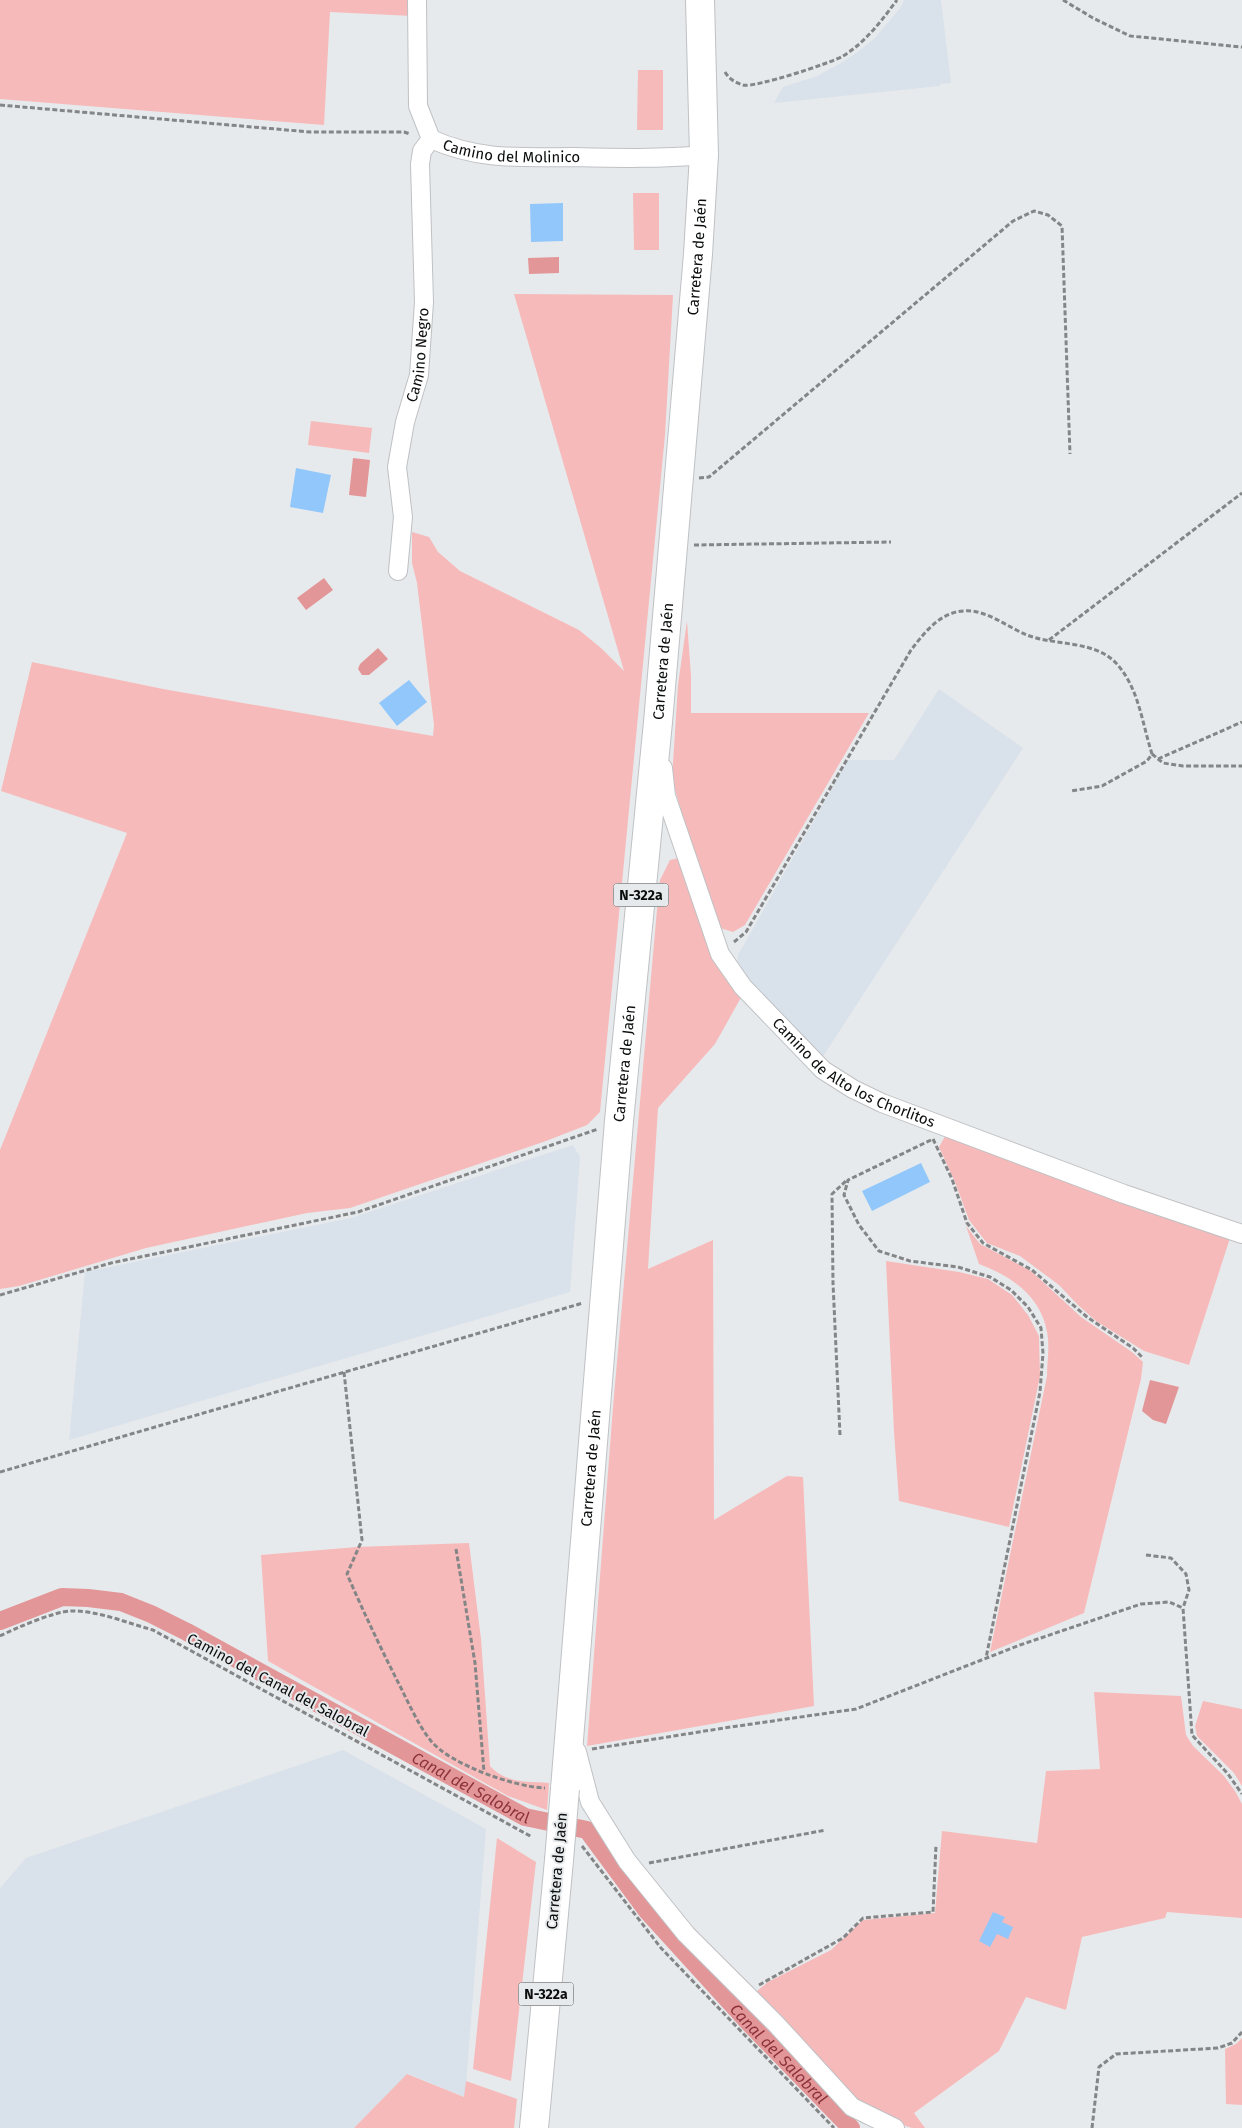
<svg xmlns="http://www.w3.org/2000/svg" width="1242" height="2128" viewBox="0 0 1242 2128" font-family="'Fira Sans',sans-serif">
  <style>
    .built { fill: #d9e1ea }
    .green { fill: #f7baba }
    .water { fill: #e39698 }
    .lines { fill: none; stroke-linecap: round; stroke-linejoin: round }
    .canal { stroke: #e39698; stroke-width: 18 }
    .building { fill: #92c7fb }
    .minor-casing { stroke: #bfc1c4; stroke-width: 20 }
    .trunk-casing { stroke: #bfc1c4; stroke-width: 30 }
    .path { stroke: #838586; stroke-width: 3; stroke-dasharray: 5 2.5; stroke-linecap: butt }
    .minor { stroke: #fff; stroke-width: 18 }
    .trunk { stroke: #fff; stroke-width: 28 }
    .trunk-bridge-casing { stroke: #bfc1c4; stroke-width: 30; stroke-linecap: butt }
    .trunk-bridge { stroke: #fff; stroke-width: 28 }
    .labels { text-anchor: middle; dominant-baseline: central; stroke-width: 4; stroke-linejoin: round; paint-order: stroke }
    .shield { fill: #e7eaec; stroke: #4d4f4f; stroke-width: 1 }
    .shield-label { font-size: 14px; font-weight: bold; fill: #0b0c0c }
    .street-label { font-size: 15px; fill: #0b0c0c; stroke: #e7eaec }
    .water-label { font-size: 16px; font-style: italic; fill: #8d323b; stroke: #e7eaec }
  </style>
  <rect width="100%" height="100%" fill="#e7eaec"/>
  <path class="built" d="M904,0H941L951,83L940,84V86L774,103L783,87L817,76L843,62L859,51L875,38L901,7Z
    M939,689L1023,748L822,1058L737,966L738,955L848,760H894Z
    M573,1145L580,1157L570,1292L69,1440L85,1272L351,1218Z
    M343,1750L486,1829L465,2097L408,2074L354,2128H0V1888L26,1858Z"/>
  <path class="green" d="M0,0H411L412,16L330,12L324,125L0,99Z
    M638,70H663V130H637Z
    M633,193H659V250H634Z
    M514,294L673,295L665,435L600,1112L587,1125L546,1141L350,1208L307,1213L146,1248L19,1286L0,1289V1150L127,833L1,791L32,662L163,689L433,736L434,725L417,583L412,563V532L429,537L438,552L460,571L579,630L601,648L624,671Z
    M311,421L372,428L369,453L308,445Z
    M687,621L691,676V713H869L745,925L733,932L720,928L690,842L672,779L678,685Z
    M679,858L743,994L715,1044L658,1108L648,1269L713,1240L714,1520L787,1476L803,1477L814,1706L587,1746L613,1407L658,898L660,880L670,860Z
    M947,1133L1231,1235L1189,1365L1144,1351L1096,1321L1078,1305L1059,1285L1020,1256L987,1243L969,1220L955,1182L939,1147Z
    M966,1226L980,1244L1031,1271L1081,1317L1132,1352L1143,1362L1141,1379L1084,1613L990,1652L1047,1376C1047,1362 1050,1346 1047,1332C1041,1296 1011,1276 979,1264Z
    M886,1261L959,1272L988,1279L1012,1295L1028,1315L1039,1336L1040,1376L1009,1527L899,1501L894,1432Z
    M469,1543L481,1639L490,1766C507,1784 526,1781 549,1783L547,1810L508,1796L268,1661L261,1555L357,1547Z
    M1094,1692L1181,1696L1186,1735L1193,1746L1224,1776L1235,1791L1242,1804V1918L1167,1912L1165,1918L1082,1937L1066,2010L1026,1997L999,2051L914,2113L925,2128H912L880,2117L859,2105L758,1999L757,1991L768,1982L831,1950L863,1920L935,1913L942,1831L1037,1843L1046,1771L1100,1769Z
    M1203,1701L1242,1709V1786L1234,1773L1197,1736L1195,1726Z
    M497,1838L536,1862L511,2081L473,2069Z
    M1242,2038V2105L1226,2104L1225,2049L1236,2044Z
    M407,2074L464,2097L466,2081L517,2099L514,2128H354Z"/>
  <path class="water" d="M559,257V273L529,274L528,258Z
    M353,458L370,460L366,497L349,495Z
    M324,578L333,590L306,610L297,598Z
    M378,648L388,659L369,675H362L358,669L360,664Z
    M1150,1380L1179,1387L1166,1424L1153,1420L1142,1411Z"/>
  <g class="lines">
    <path class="canal" id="s1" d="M0,1621L62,1597L88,1598L121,1602L151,1614L187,1632L525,1817L587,1830L647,1911L748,2022L851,2128"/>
  </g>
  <path class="building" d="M563,203V241L531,242L530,204Z
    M296,468L331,475L323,513L290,507Z
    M409,680L427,702L397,726L379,703Z
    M921,1163L930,1182L872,1211L862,1191Z
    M993,1912L1005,1917L1002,1922L1013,1927L1008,1939L997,1934L990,1947L979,1941Z"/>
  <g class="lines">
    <g class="minor-casing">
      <g id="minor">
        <path id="s2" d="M417,0L418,106L431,139C480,161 522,157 574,157C617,158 661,159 704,155"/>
        <path id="s3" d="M398,571L403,517L397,467L405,422L419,375L424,302L420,164L422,151L431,139"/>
        <path id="s4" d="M663,768L666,796L720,954L743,987L823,1070L853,1089L882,1103L1124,1194L1242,1234"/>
        <path d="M573,1746L577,1752L590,1802L627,1861L686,1934L776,2024L852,2107L895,2128"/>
      </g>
    </g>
    <g class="trunk-casing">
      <g id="trunk">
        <path id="s5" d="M565,1789L619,1121L658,722L698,254L704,155L700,0"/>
        <path d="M534,2128L559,1860"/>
      </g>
    </g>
    <path class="path" d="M1063,0L1093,18L1130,36L1242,47
      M725,72C729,79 736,83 743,85C755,88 831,63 843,56C866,42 882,20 897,0
      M0,105L310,132H404L410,134
      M699,478L709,477L1013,221L1034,211L1048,215L1062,226L1070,454
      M694,545L891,542
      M1049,640L1242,493
      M1152,754L1163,763L1183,766H1242
      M1158,759L1242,722
      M734,942L746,932L911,650C924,633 940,612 964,611C986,609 1007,627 1027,635C1055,646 1094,640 1116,663C1139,688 1142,723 1152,754L1147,761L1102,786L1071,791
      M933,1139L952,1179L967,1223L983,1243L1032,1270L1087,1317L1133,1348L1143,1358
      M931,1140L848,1180L844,1195L859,1225L879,1251L910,1261L958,1267L990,1277L1011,1290L1028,1307L1041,1328L1043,1353L1040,1392L986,1658
      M0,1295L111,1263L358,1212L598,1129
      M344,1372L362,1540L347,1574C364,1613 382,1651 401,1688C410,1706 419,1726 431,1741C451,1765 515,1787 545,1788
      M840,1435L833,1283L832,1194L847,1180
      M0,1472L583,1303
      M456,1549L475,1663L484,1772
      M1146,1555L1171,1558L1186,1574L1189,1590L1183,1608
      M0,1636C16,1628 53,1612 70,1611C97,1610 127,1623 153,1630L532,1837
      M592,1749L724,1728L856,1709L1020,1645L1141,1604L1169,1602L1183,1608L1192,1735L1228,1774L1242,1794
      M582,1846L661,1948L834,2128
      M649,1863L826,1830
      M759,1985L843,1938L863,1918L933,1912L936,1845
      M1092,2128L1099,2067L1116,2054L1218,2048L1232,2043L1242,2032"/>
    <use href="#minor" class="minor"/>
    <use href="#trunk" class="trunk"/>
    <g class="trunk-bridge-casing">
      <path id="trunk-bridge" d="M559,1860L565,1789"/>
    </g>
    <use href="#trunk-bridge" class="trunk-bridge"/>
  </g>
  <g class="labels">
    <g class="shield">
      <rect x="613.5" y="883.5" width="55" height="23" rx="4"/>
      <rect x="518.5" y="1982.5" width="55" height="23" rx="4"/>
    </g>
    <g class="shield-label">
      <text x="641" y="895">N-322a</text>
      <text x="546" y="1994">N-322a</text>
    </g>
    <g class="street-label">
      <text stroke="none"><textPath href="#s2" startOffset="224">Camino del Molinico</textPath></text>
      <text stroke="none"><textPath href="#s5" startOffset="1538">Carretera de Jaén</textPath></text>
      <text stroke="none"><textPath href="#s3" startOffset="219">Camino Negro</textPath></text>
      <text stroke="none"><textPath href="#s5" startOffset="1132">Carretera de Jaén</textPath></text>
      <text stroke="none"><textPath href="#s5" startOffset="728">Carretera de Jaén</textPath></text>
      <text stroke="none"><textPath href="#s4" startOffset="378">Camino de Alto los Chorlitos</textPath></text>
      <text stroke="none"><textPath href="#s5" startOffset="322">Carretera de Jaén</textPath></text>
      <text transform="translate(278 1685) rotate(28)">Camino del Canal del Salobral</text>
      <text transform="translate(557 1871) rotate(-85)">Carretera de Jaén</text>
    </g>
    <g class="water-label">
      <text stroke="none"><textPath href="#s1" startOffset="522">Canal del Salobral</textPath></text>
      <text stroke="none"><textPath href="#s1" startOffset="942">Canal del Salobral</textPath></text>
    </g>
  </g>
</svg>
